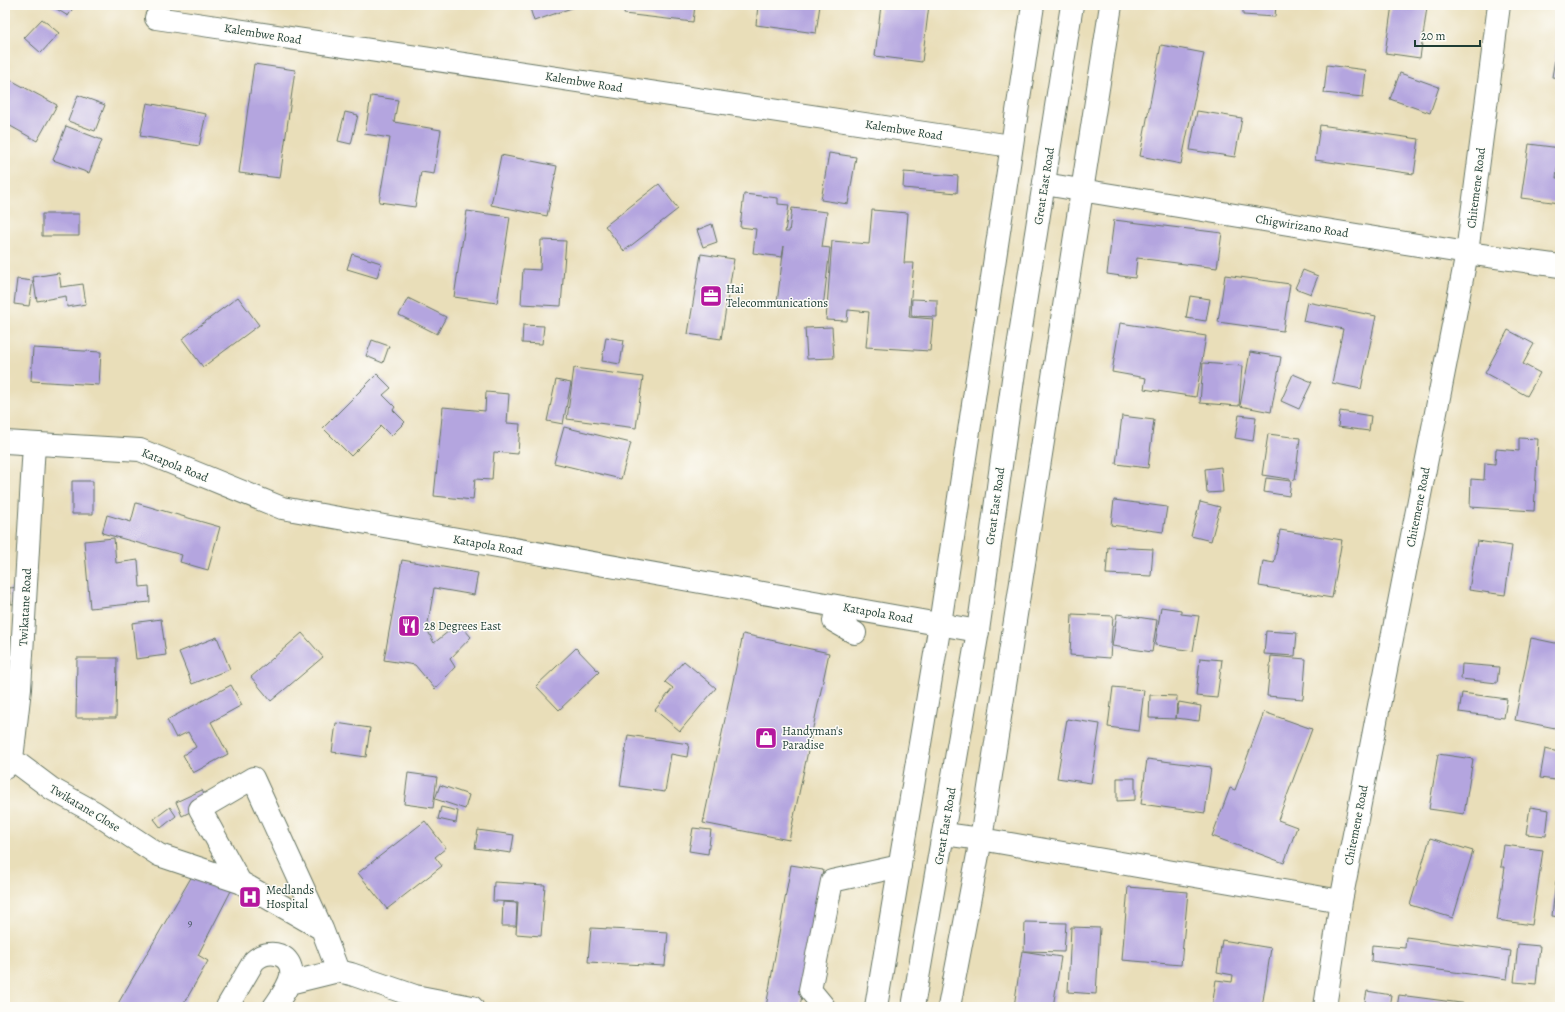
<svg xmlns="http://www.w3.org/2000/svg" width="1565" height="1012" viewBox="0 0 1565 1012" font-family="Alegreya,serif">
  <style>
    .building { fill: #b4a5df }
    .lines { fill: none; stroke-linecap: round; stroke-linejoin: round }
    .minor-casing { stroke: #667563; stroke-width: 24 }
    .major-casing { stroke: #667563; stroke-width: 24 }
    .minor { stroke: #fff; stroke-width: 22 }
    .major { stroke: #fff; stroke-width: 22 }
    .labels { text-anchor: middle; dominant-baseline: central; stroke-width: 3; stroke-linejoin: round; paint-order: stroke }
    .number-label { font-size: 10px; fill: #44575f }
    .street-label { font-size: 12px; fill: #1f3d34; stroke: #fdfcf7 }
    .poi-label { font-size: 12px; fill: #1f3d34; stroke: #fdfcf7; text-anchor: start }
  </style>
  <rect width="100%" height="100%" fill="#fdfcf7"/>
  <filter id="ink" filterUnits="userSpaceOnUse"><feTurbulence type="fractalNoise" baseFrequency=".025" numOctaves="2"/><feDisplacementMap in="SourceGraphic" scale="8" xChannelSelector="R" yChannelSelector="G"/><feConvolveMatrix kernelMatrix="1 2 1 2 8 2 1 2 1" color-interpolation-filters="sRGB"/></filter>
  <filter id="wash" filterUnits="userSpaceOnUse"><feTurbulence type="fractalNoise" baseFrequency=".012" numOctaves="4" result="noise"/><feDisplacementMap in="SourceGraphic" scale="16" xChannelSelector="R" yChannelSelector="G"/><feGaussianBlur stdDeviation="0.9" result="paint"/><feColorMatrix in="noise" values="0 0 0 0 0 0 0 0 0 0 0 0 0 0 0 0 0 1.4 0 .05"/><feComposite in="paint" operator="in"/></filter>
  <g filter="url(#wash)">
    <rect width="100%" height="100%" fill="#e9deb9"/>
    <g id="blocks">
      <path class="building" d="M50,5H75L68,16Z
        M529,5H580L534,21Z
        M625,5H695L693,22L624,14Z
        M758,5H820L816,33L756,25Z
        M881,5H929L922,62L875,56Z
        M1243,5H1276L1275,17L1243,15Z
        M1392,5H1412L1427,7L1420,58L1385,53Z
        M42,19L59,33L41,53L24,38Z
        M1559,36H1560V78L1552,77Z
        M1161,45L1204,53L1181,164L1140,156Z
        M254,64L295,70L280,178L239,173Z
        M1327,65L1366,70L1363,97L1324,93Z
        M1400,73L1439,87L1430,113L1390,99Z
        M7,78L57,105L37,141L5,123V82Z
        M78,95L105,105L95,131L68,121Z
        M371,96L398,100L394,122L441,130L434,174L421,172L415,207L379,202L390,138L365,134Z
        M147,103L206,114L199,146L140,136Z
        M1197,111L1242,118L1235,157L1190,150Z
        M345,112L358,115L351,144L338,141Z
        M1320,125L1419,139L1414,174L1315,160Z
        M66,126L102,140L89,173L53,160Z
        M1529,144L1560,148L1556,178H1560V203L1521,198Z
        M829,153L856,157L848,204L821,200Z
        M501,155L557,166L547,216L491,205Z
        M904,172L958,176L957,193L903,188Z
        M659,184L678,209L624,251L605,226Z
        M744,194L778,198V204L789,205L785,232H789L792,208L827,212L822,247L830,248L823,308L777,303L784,246L782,257L753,253L756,229L740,227Z
        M872,210L908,213L904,263H914L909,317L933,319L930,351L866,347L869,312L848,310L847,321L826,320L832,241L869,244Z
        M467,211L510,217L497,303L454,297Z
        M42,214H79V236H42Z
        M1114,220L1222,233L1217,268L1137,258L1135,278L1107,274Z
        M712,224L717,242L703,247L697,230Z
        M541,240L566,241L561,306L521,304L523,269L540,270Z
        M352,254L381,263L377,278L347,269Z
        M701,254L734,259L721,339L688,334Z
        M1303,270L1318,276L1311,294L1295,288Z
        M59,273L61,287L83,284L86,304L67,307L66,296L37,301L33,277Z
        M1225,275L1290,284L1283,331L1218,322Z
        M17,279L33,281L29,306L14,304Z
        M1190,296L1210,299L1206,321L1186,318Z
        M238,297L259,325L203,367L182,339Z
        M408,298L446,317L437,334L399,315Z
        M912,299L937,300V317L911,316Z
        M1307,302L1376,316L1361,389L1332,383L1343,329L1303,321Z
        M1120,323L1206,336L1196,397L1144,389L1146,378L1112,372Z
        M523,325L544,326L542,344L522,343Z
        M832,327L834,358L807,359L805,328Z
        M1508,330L1534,344L1523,364L1540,373L1527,396L1485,373Z
        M606,337L624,340L620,364L602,361Z
        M372,340L389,346L383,363L366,356Z
        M33,348L101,352L99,385L31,381Z
        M1250,352L1281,357L1271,412L1240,406Z
        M1203,363L1242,366L1239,406L1200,403Z
        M574,368L643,377L636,428L567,419Z
        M377,374L391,388L383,395L395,407L393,410L405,422L391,436L381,426L351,456L323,428Z
        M1293,374L1312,382L1299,409L1281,401Z
        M556,380L571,383L563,424L547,421Z
        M486,392L509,394L507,423L520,424L518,454L494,452L492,480L475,479L473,500L434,496L443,407L485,411Z
        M1340,411L1371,416L1369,431L1338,427Z
        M1239,415L1256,417L1253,441L1235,438Z
        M1122,416L1154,420L1148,468L1116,464Z
        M564,427L631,443L621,479L554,463Z
        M1268,434L1300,438L1295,480L1262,475Z
        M1519,438L1538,439L1534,511L1470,507L1471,479L1484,480L1485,463L1495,464L1496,449L1519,451Z
        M1221,467L1223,492L1207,493L1205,469Z
        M1266,478L1291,481L1289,496L1264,492Z
        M72,481H93V514H72Z
        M1114,500L1167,507L1163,532L1111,525Z
        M1200,502L1220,507L1211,541L1191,536Z
        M136,503L220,527L208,570L180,562L182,555L102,533L107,515L131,522Z
        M1280,530L1342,540L1332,598L1259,586L1263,561L1274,563Z
        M114,538L116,563L138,560L140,587L149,586L150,602L90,608L84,541Z
        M1477,541L1512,546L1505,595L1469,590Z
        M1108,547L1153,549L1151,576L1106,574Z
        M402,560L478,573L474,595L434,588L427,629L434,643L459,623L471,637L450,659L455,667L435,689L415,665L384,660Z
        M20,587L22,603L11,604L9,588Z
        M1161,607L1181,610V614L1199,616L1193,651L1155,645Z
        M1072,614L1113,616L1110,658L1070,655Z
        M1117,614L1157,620L1152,652L1112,646Z
        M161,619L166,655L136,659L132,623Z
        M1266,631L1297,633L1295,656L1264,654Z
        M302,633L323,657L271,701L251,677Z
        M743,634L829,653L789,840L703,823Z
        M217,637L230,669L192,684L179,652Z
        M1531,638L1560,644V729L1515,720Z
        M576,648L599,672L559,710L536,686Z
        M1271,656L1306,659L1303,699L1267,696Z
        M77,658H117L116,718H76Z
        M1200,658L1222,660L1217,698L1196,696Z
        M684,661L716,688L680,731L655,710L673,688L665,682Z
        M1462,664L1499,667L1497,683L1461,679Z
        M231,685L242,705L211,722L228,754L193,773L183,755L196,747L188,732L176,738L167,720Z
        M1113,687L1144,690L1139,731L1108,727Z
        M1462,693L1507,699L1504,718L1459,712Z
        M1150,695L1177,696L1176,719L1149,718Z
        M1179,702L1201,706L1199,721L1176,718Z
        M1264,712L1312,729L1278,820L1297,827L1284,863L1212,836L1230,788L1235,790Z
        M1067,719L1100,724L1091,783L1057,778Z
        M336,723L370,728L366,757L332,752Z
        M628,735L689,744L687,757L671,754L665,792L620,786Z
        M1545,749L1559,752L1555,780L1540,778Z
        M1438,754L1473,759L1464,814L1429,809Z
        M1147,759L1211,767L1205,813L1141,804Z
        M408,773L437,777L433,808L404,804Z
        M1117,778H1135V800L1117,801Z
        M440,785L469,795L465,809L435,799Z
        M202,790L208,803L182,816L176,802Z
        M170,807L176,816L161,828L154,819Z
        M441,807L458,811L456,823L438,819Z
        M1530,807L1549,810L1546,836L1526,834Z
        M425,821L446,848L435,857L442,866L387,909L358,873Z
        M693,828L711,830L708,854L689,851Z
        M478,830L514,835L511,853L475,848Z
        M1430,838L1473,851L1453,918L1410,905Z
        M1504,845L1543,850L1532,925L1497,920L1505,867H1501Z
        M791,865L823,870L800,1007H766Z
        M196,869L232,889L198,955L208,961L182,1007H116Z
        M1556,881H1560V917L1552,916Z
        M494,882L545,885L541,936L516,934L518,902L493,901Z
        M1128,887L1188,892L1181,965L1122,960Z
        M503,902L517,903L516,926H502Z
        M1025,922L1066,923L1064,952L1024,951Z
        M1071,927L1100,928L1096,994L1068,992Z
        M591,928L668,932L665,966L588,962Z
        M1406,937L1511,951L1507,979L1371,961L1372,945L1405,948Z
        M1222,940L1271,948L1262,1007H1212L1216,980L1232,982L1233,975L1217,972Z
        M1518,944L1540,946L1536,984L1514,982Z
        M1022,951L1061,957L1053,1007H1014Z
        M1367,991L1391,995L1389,1007H1364Z
        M1399,995L1484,1006V1007H1397Z"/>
    </g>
  </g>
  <g filter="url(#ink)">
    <use href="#blocks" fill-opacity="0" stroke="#667563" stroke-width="1"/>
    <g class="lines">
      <g class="minor-casing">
        <path id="minor" d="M156,18L1011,146
          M1044,184L1467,253L1560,266
          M5,442L140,450L282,508L978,631
          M837,606L834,621L855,633
          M12,759L52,789L94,812L159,855L240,882L322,929L338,971
          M5,768L12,759L20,689L34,444
          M944,834L981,839L1341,901
          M240,882L200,809L253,778L322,929
          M289,983L338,971L351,974L415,996L472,1007
          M227,1007L254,961C269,947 294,954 291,976C289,987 280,998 274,1007
          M824,1007L810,990L832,881L900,866
          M949,1007L981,839L1111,5
          M1325,1007L1341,901L1467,253L1499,5"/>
      </g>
      <g class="major-casing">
        <path id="major" d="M876,1007L940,624L1033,5
          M913,1007L978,631L1013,379L1072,5"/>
      </g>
      <use href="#minor" class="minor"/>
      <use href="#major" class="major"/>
    </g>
  </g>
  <defs>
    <g id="office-square" transform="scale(1.15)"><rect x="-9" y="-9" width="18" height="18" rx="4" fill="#b5179e" stroke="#fdfcf7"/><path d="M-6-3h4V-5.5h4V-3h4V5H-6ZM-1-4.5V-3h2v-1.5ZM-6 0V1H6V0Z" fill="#fff"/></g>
    <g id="restaurant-square" transform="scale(1.15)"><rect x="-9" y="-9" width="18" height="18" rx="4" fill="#b5179e" stroke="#fdfcf7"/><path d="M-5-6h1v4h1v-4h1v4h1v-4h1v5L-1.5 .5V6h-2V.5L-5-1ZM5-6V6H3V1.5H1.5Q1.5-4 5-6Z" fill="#fff"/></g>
    <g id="shop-square" transform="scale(1.15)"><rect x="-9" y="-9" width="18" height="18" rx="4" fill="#b5179e" stroke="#fdfcf7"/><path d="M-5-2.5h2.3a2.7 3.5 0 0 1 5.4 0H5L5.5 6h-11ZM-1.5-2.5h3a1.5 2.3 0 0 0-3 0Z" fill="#fff"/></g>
    <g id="hospital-square" transform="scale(1.15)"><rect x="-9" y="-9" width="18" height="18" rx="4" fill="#b5179e" stroke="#fdfcf7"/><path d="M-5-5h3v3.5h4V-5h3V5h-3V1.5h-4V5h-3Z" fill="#fff"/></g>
  </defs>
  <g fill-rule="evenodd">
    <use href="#office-square" x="711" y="296"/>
    <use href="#restaurant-square" x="409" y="626"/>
    <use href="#shop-square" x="766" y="738"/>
    <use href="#hospital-square" x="250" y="897"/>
  </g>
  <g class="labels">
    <g class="number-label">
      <text x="190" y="922">9</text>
    </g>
    <g class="street-label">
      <text transform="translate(263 34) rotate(9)">Kalembwe Road</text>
      <text transform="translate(584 82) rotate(9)">Kalembwe Road</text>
      <text transform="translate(904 130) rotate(9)">Kalembwe Road</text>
      <text transform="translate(1044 186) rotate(-81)">Great East Road</text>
      <text transform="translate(1476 188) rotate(-83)">Chitemene Road</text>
      <text transform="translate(1302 226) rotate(9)">Chigwirizano Road</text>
      <text transform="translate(175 465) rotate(22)">Katapola Road</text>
      <text transform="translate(995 506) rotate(-82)">Great East Road</text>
      <text transform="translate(1418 507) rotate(-79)">Chitemene Road</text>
      <text transform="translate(488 545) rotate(10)">Katapola Road</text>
      <text transform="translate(25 607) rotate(-87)">Twikatane Road</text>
      <text transform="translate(878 613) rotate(10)">Katapola Road</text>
      <text transform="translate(85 808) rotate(31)">Twikatane Close</text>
      <text transform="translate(1356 825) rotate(-79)">Chitemene Road</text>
      <text transform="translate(945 826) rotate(-80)">Great East Road</text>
    </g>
    <g class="poi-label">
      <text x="726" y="289">Hai<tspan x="726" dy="14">Telecommunications</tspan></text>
      <text x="424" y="626">28 Degrees East</text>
      <text x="782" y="731">Handyman's<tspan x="782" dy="14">Paradise</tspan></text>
      <text x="266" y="890">Medlands<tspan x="266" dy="14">Hospital</tspan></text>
    </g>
  </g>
  <rect width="1565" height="1012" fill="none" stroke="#fdfcf7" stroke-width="20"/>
  <path d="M1415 40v6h65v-6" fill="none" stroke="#1f3d34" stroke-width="2"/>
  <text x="1421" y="40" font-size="12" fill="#1f3d34" stroke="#fdfcf7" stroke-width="3" paint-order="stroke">20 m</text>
</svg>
